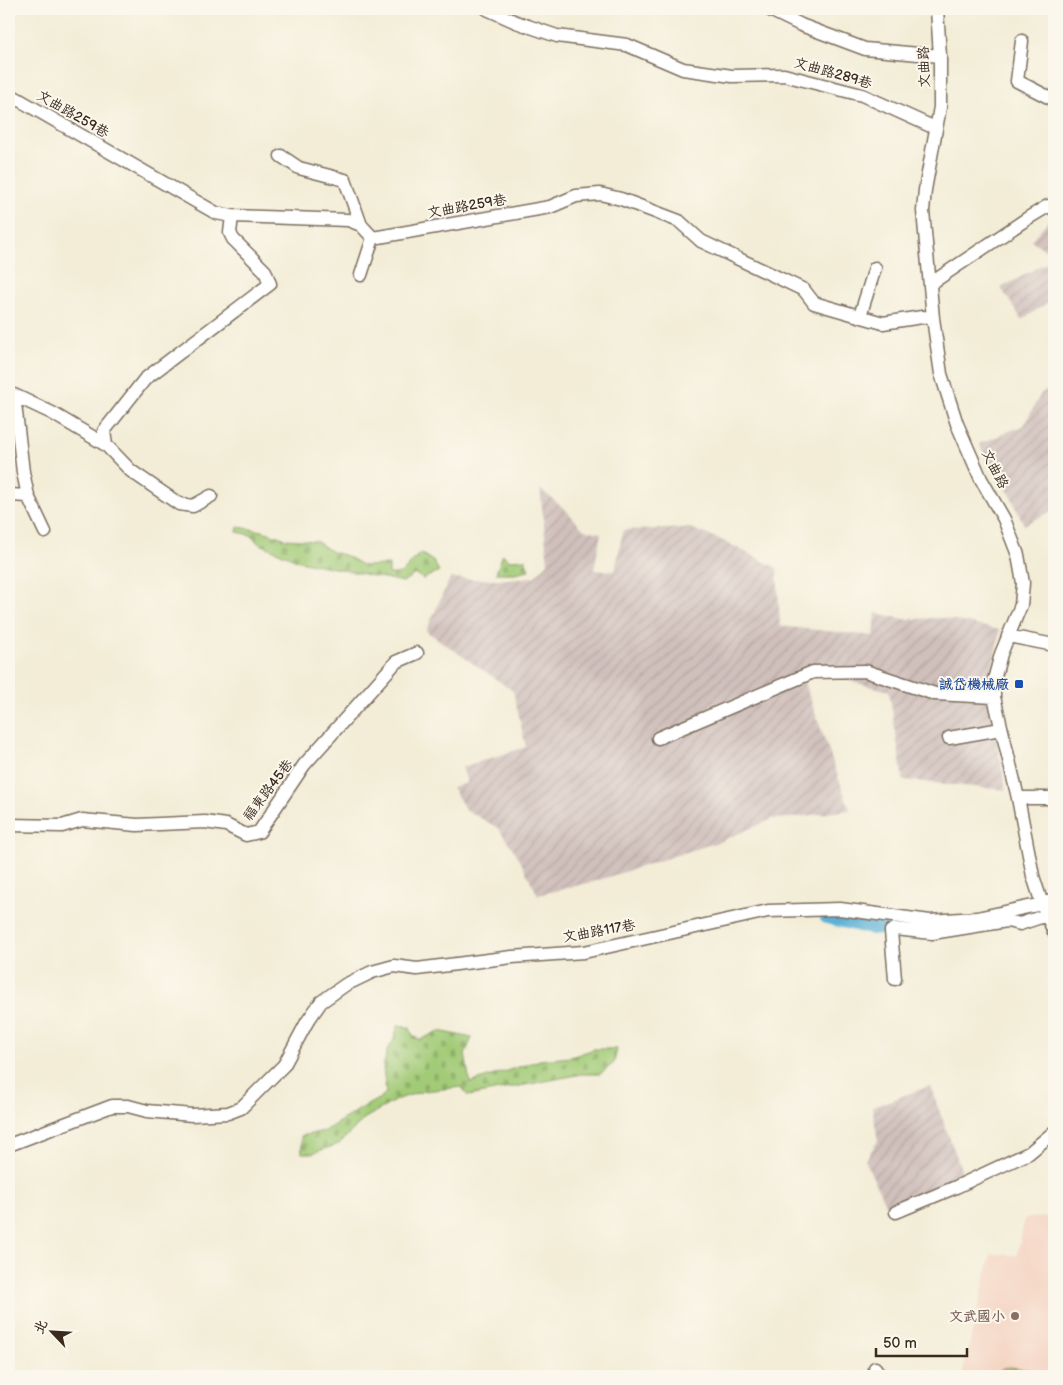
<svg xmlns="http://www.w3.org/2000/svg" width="1063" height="1385" viewBox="0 0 1063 1385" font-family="'Balsamiq Sans','LXGW WenKai TC',sans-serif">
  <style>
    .built { fill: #f4d3c1 }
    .industrial { fill: url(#industrial-furrows) }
    .cemetery { fill: url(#cemetery-stones); stroke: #6e7a4a }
    .pitch { fill: #a2cb77; stroke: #6e7a4a }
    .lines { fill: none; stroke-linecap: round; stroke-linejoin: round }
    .canal { stroke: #5bb1d7; stroke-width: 12 }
    .minor-casing { stroke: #7b6e5f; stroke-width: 15 }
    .minor { stroke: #fff; stroke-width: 12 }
    .transit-dot { fill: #1a4fb4; stroke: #fbf7ec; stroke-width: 2 }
    .education-dot { fill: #8d6e63; stroke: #fbf7ec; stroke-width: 2 }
    .labels { text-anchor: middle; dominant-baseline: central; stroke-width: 4; stroke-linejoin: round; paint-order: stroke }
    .street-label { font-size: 14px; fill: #3b2a1e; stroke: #fbf7ec }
    .transit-label { font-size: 14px; font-weight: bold; fill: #164399; stroke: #fbf7ec; text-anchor: end }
    .education-label { font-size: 14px; font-weight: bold; fill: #785e54; stroke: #fbf7ec; text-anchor: end }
  </style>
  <defs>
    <pattern id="industrial-furrows" width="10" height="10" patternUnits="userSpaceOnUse" patternTransform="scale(1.25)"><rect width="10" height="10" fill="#d0c0bc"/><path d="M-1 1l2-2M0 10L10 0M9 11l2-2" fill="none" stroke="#b4a5a1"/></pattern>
    <pattern id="cemetery-stones" width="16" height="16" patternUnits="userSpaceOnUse" patternTransform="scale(1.25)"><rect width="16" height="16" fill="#a2cb77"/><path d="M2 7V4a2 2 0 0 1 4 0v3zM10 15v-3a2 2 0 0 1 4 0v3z" fill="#8cae66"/></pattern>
  </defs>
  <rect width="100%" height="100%" fill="#fbf7ec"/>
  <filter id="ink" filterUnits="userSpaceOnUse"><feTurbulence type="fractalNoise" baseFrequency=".02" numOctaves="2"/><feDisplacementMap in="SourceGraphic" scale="10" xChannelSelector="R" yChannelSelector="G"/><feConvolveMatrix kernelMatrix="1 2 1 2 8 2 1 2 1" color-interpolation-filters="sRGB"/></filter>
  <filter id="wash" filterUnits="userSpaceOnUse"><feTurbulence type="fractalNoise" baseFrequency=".0096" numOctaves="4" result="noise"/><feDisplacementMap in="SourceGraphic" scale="20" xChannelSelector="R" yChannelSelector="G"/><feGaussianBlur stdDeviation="1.12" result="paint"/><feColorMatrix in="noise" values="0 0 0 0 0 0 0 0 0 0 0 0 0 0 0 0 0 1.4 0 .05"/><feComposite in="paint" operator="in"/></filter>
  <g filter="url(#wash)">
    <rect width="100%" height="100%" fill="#f3edd7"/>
    <path class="built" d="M1054,1217V1376H962L991,1254L1017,1255L1025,1218Z"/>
    <path class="industrial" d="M1050,219H1054V256L1031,240Z
      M1054,258V298L1022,320L1001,288Z
      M1054,388V510L1024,525L1010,494L992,469L979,444L1024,425L1042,392Z
      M540,489L565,509L584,530L601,533L594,570L615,571L623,530L691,528L726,542L777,568L780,626L874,636L876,613L905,619L944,618L1000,630L988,689L1006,790L903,780L889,691L817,673L803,679L850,810L791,818L772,819L721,841L596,881L538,895L516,853L498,828L465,809L452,787L467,783L462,767L526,747L513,691L426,631L450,578L496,580L534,577L548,563Z
      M930,1086L965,1179L886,1206L865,1160L878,1141L872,1107Z"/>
    <path class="cemetery" d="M238,527L263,531L286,539L316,541L332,552L344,555L364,566L389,565V574H401L420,553L433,561L439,571L423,579L415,574L403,582L299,561L258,543L251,535L237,532Z
      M503,554L508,560L525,559L529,570L515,573H496Z
      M398,1025L410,1028L413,1036L420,1040L439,1031L472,1038L465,1054L470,1083L540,1060L571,1057L594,1049H617L614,1063L600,1074H582L468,1096L462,1087L424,1091L398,1099L365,1118L339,1144L313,1153H302L301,1136L324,1131L367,1105L380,1098L386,1093L383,1067L388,1048L393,1042Z"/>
    <path class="pitch" d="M1011,1367L1054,1374V1376H992L1003,1368Z"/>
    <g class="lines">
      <path class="canal" d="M826,918L871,929L878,928L902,929"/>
    </g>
  </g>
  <g filter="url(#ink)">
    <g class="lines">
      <g class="minor-casing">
        <path id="minor" d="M487,9L516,22L557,36L627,45L683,69L732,76L784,75L862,95L935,128
          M768,9L801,25L865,49L940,56
          M937,9L940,56V107L925,190L923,211L933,318L941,374L957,424L981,479L1004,519L1018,555L1023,583L1021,605L1001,654L994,680V697L1018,798L1033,876L1042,904L1054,932
          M1022,41L1017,81L1054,100
          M9,94L216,213L232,216L348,220L361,225L373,238L550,207L576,196L600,194L621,199L679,221L701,241L804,290L814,303L883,323L922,317L933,318
          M281,156L299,168L345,180L361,225
          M361,275L373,238
          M930,284L1028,218L1048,206L1054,209
          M860,316L875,268
          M14,395L52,413L106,445L131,471L179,504L193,506L211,496
          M14,395L23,472L28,496L45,532
          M106,445L104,431L145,379L270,284L265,271L233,239L230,233L232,216
          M9,495L28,496
          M1008,636L1054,645
          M658,738L813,672L865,671L935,694L994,697
          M949,738L1001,729
          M1018,798H1054
          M9,825L62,826L82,820L137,825L205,822L226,825L246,835L259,832L304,765L396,662L417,653
          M895,979L891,931L895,929L932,933L1007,921L1020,924L1047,915
          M9,1145L112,1106H128L147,1111L192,1115L228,1113L241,1108L284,1065L307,1022L321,1002L345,985L372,972L394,966L417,969L512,957L584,952L768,911L840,909L930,921L977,918L1042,904L1054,900
          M896,1212L956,1187L1029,1153L1054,1132
          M875,1368L881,1376"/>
      </g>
      <use href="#minor" class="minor"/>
    </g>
  </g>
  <rect class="transit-dot" x="1014" y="679" width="10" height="10" rx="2.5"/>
  <circle class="education-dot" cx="1015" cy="1316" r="5"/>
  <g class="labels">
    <g class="street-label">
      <text transform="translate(924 67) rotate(-92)">文曲路</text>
      <text transform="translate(833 73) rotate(16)">文曲路289巷</text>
      <text transform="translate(73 114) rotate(30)">文曲路259巷</text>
      <text transform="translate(467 206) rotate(-10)">文曲路259巷</text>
      <text transform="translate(995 469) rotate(63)">文曲路</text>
      <text transform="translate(268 790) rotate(-53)">福東路45巷</text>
      <text transform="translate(599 931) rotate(-10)">文曲路117巷</text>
    </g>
    <g class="transit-label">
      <text x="1009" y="684">誠岱機械廠</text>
    </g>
    <g class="education-label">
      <text x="1005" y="1316">文武國小</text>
    </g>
  </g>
  <rect width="1063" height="1385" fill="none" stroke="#fbf7ec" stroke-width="30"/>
  <g transform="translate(52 1332) rotate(295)" stroke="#fbf7ec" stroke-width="4" paint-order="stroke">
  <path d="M0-4L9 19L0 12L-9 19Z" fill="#3b2a1e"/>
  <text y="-8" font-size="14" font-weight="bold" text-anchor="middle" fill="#3b2a1e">北</text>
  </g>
  <path d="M876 1348v8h91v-8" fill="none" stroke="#3b2a1e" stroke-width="2.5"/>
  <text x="883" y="1348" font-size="15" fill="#3b2a1e" stroke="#fbf7ec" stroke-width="4" paint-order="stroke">50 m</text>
</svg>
